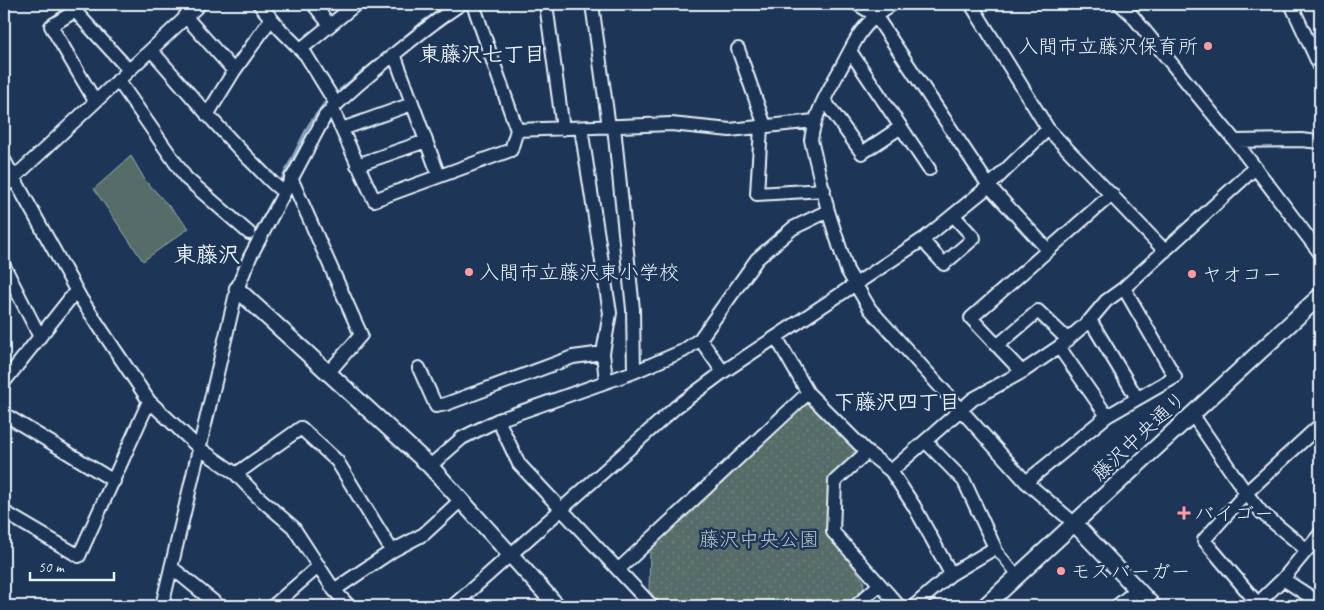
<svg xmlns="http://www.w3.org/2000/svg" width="1324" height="610" viewBox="0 0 1324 610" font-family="Caveat,'Klee One',sans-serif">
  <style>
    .grass { fill: #566c67; stroke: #9faeb0 }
    .park { fill: url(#park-dots); stroke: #9faeb0 }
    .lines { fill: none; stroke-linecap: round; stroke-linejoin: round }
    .stream { stroke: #89a3ba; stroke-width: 3 }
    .pedestrian-casing { stroke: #e8f1f8; stroke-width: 12 }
    .minor-casing { stroke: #e8f1f8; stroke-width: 16 }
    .tertiary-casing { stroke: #e8f1f8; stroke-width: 19 }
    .pedestrian { stroke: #1d3557; stroke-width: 9 }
    .minor { stroke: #1d3557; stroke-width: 12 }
    .tertiary { stroke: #1d3557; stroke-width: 15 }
    .poi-dot { fill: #ff9aa2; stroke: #1d3557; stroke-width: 2 }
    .labels { text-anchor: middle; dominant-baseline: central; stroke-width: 5; stroke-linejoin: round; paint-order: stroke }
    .poi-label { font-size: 20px; fill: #e8f1f8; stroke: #1d3557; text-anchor: start }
    .street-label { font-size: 20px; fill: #e8f1f8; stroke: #1d3557 }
    .park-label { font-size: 20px; fill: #b5c2c5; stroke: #1d3557 }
    .neighbourhood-label { font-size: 21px; font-weight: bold; fill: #e8f1f8; stroke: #1d3557 }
    .quarter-label { font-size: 22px; font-weight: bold; fill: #e8f1f8; stroke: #1d3557 }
  </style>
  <defs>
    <pattern id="park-dots" width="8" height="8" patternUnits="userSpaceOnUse" patternTransform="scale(1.25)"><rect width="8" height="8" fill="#566c67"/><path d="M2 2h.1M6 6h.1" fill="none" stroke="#6e817e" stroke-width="1.8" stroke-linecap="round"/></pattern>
  </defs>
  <rect width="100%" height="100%" fill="#1d3557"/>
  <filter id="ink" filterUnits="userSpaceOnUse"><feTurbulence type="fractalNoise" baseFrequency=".02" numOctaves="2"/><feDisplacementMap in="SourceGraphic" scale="10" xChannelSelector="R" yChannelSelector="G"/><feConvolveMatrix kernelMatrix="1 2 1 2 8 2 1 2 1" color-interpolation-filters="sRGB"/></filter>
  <g filter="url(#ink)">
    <path class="grass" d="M131,156L145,180L189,228L143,261L94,189Z"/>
    <path class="park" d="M818,403L858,450V454L832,478L828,534L864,581L863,591L846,606H662L649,591L650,549L805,404Z"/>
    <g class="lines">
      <path class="stream" d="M400,41L424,21L449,4
        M340,90L388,51
        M280,183L309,125L325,103
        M250,241L276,195"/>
      <g class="pedestrian-casing">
        <path id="pedestrian" d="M995,548L1018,576"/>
      </g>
      <g class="minor-casing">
        <path id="minor" d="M259,4L281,30L306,55L336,104
          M313,4L330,25
          M473,4L517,130L671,124L730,130L814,121
          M546,4L563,129
          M592,4L609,127
          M857,4L875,15L989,186L1048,250
          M892,4C880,12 869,20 861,32C854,42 848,55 842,66C829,90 815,112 811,140L828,211L847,270L870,309L1026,482L1074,523
          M971,4L1048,129L1165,251
          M1120,4L1131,14L1235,141L1320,253
          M1291,4L1320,67
          M185,16L234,71
          M301,49L356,4
          M738,49L765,126
          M151,50C185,88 217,128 254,164C264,174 272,184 284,192
          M850,51L929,169
          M394,54L439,176
          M118,80L186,178L249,233
          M824,100L862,153L901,127
          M95,101L51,26L75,11L129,70
          M332,108L374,200L511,150L517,130
          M207,115L234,71L271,19
          M614,127L633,309L634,372
          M761,127L757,194L824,190
          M581,128L610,313L603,353
          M342,129L412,104
          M1235,141L1301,140L1320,142
          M4,160L81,299L149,401L199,448L236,474L257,496L293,527L334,590L349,606
          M357,165L426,141
          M291,178L361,335L328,373
          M4,187L200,4
          M922,240L944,264L974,238L953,215
          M4,266L40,337
          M1090,320L1137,398
          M776,337L808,393L867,452L891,471L914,506L951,574
          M700,339L723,372
          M997,346L1038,311L1068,340
          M1059,347L1107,416
          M419,368L436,406L446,404L573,357L603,353L606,381
          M1022,372L971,318L1112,194
          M4,382L76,291
          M4,414L114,481
          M1192,414L1246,493L1262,513L1307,550
          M498,420L519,464L652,606
          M867,452L835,481L833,532L899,606
          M430,466L462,438L498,420L634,372L683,351L700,339L757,259L793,228L828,211
          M891,471L973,399L1022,372L1059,347L1090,320L1106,301L1124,288L1255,168
          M236,474L301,428L337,461L392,551
          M1026,482L1107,416L1175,377L1124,288
          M4,512L79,556L149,401
          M171,567L219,606
          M619,569L808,393
          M1283,579L1320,603
          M334,590L392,551L424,534L461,500
          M1258,604L1204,540L1246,493L1320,425
          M162,606L237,289L250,257L325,116C340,100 356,86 373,72C401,48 430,24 461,4
          M273,606L319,566
          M453,606L676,407L723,372L925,238L989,186L1048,129
          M856,606L879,585
          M914,606L951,574L995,548L964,481L925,441
          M1117,606L1138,589
          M1255,606L1283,579L1320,534"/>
      </g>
      <g class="tertiary-casing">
        <path id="tertiary" d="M237,289L430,466L557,606
          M1074,523L1153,606
          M985,606L1320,296"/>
      </g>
      <use href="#pedestrian" class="pedestrian"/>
      <use href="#minor" class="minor"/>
      <use href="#tertiary" class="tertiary"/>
    </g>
  </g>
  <g class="poi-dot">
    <circle cx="1208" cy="46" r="5"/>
    <circle cx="469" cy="272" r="5"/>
    <circle cx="1192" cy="274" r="5"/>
    <path d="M1181.5 505.5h5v5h5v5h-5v5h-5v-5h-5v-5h5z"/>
    <circle cx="1061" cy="571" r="5"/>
  </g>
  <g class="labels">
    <g class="poi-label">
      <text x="1198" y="46" text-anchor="end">入間市立藤沢保育所</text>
      <text x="479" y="272">入間市立藤沢東小学校</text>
      <text x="1202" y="274">ヤオコー</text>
      <text x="1194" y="513">バイゴー</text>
      <text x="1071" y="571">モスバーガー</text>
    </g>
    <g class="street-label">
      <text transform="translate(1139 436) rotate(-43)">藤沢中央通り</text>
    </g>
    <g class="park-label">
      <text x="759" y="539">藤沢中央公園</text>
    </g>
    <g class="neighbourhood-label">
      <text x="482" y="54">東藤沢七丁目</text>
      <text x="897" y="402">下藤沢四丁目</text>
    </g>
    <g class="quarter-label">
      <text x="207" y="255">東藤沢</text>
    </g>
  </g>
  <rect width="1324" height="610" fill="none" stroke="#1d3557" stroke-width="20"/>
  <rect x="10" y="10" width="1304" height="590" fill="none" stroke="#e8f1f8" stroke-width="2" filter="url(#ink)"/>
  <path d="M30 572v8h84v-8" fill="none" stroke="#e8f1f8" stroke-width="2.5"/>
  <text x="38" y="572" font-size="15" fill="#e8f1f8" stroke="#1d3557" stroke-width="4" paint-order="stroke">50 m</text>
</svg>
